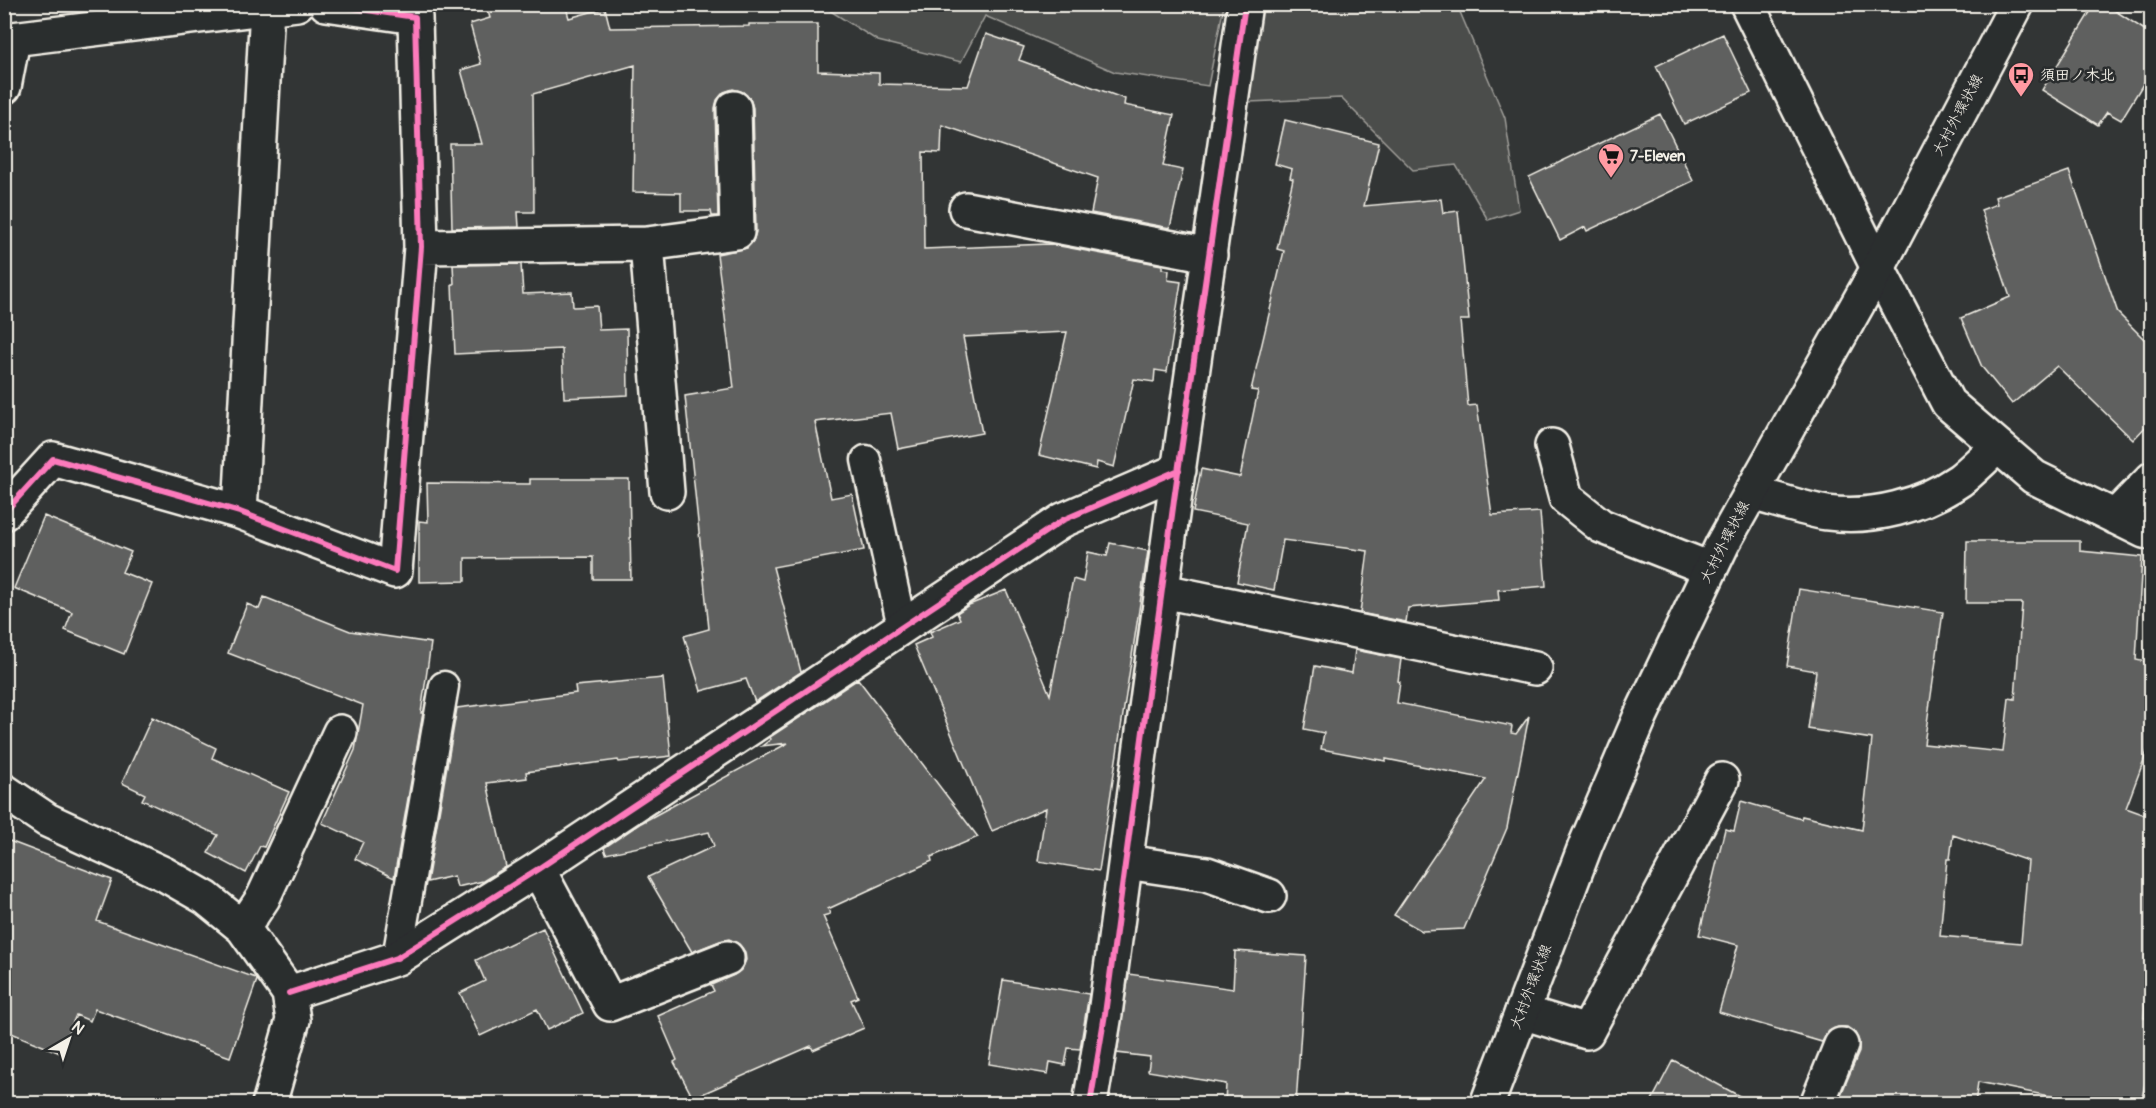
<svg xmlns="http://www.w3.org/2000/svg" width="2156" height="1108" viewBox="0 0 2156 1108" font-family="Pangolin,'Klee One',sans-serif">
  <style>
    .green { fill: #4b4d4c; stroke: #a09f9a; stroke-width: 1.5 }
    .building { fill: #5f605f; stroke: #f4f1e8; stroke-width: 1.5; fill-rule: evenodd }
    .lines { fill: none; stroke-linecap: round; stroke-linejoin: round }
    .lane-casing { stroke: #f4f1e8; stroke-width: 33 }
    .street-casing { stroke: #f4f1e8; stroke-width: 38 }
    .secondary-casing { stroke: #f4f1e8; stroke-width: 38 }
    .lane { stroke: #2a2d2e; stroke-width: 28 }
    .street { stroke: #2a2d2e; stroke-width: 33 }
    .secondary { stroke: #2a2d2e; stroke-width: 33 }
    .cycleway-casing { stroke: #2a2d2e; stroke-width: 10 }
    .cycleway { stroke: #fd7abc; stroke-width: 6 }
    .labels { text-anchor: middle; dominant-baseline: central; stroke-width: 5; stroke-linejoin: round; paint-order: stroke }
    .poi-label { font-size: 15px; font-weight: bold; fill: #f4f1e8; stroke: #2a2d2e; text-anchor: start }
    .street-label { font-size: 15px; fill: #f4f1e8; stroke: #2a2d2e }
  </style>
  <rect width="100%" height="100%" fill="#323535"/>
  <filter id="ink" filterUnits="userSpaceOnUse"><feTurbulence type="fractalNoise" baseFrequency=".0167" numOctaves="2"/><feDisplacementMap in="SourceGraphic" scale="12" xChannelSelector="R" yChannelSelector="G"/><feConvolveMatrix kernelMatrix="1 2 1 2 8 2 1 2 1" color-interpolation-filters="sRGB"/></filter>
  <g filter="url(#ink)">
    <path class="green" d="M821,5H1224L1208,86L1115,72L985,16L961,62L878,41Z
      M1262,5H1457L1505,118L1519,210L1488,220L1456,165L1413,170L1341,98L1249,102Z"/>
    <path class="building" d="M486,4H565L569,18L605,8L610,28L749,26V24H818V71L879,73V84L968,86L986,34L1024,47L1019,60L1125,99L1124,105L1174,115L1163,166L1183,170L1170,228L1091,213L1098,178L942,125L941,153L923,152L924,249L1049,244L1162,265V269L1169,270L1168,280L1181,282L1167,372L1155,370L1154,382L1134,379L1114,467L1097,462L1096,469L1039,455L1067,332L963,337L982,433L898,449L891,413L815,422L831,498L852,494L864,550L773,567L801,672L755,702L746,679L701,691L684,636L709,629L685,396L734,388L717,254L747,248L753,241L756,232L753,108L750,99L743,92L733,89L724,92L717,100L715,108L718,216H712L711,211H681V193L633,192L635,65L533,94L534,212H518L519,227L452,228L450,144H482L461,70L481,64L470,24L490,18Z
      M2095,4H2105L2151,34V71L2121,120L2107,112L2098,125L2042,90Z
      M1723,34L1751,93L1684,124L1656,66Z
      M1660,114L1693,181L1587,231L1585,227L1560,240L1529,177Z
      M1285,120L1379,143L1364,206L1441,199L1443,213L1458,211L1469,320H1460L1468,406L1477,405L1492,515L1540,512L1546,586L1498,590L1499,600L1408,608L1406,622L1360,613L1368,551L1283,540L1274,590L1237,582L1248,523L1193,512L1201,469L1240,477L1258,391L1251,390L1284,251L1277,249L1293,179L1290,178L1292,169L1275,164Z
      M2069,171L2118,313L2151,346V421L2133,440L2057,366L2012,404L1982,367L1961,318L2010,297L1981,210L1997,204L1995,197Z
      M521,264L523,294L572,292L573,307L597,306L599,330L627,329L628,395L564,398L562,349L455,354L452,284H454L453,265Z
      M530,479H629L631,579H593V557L465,558V581L419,582V521L428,522L427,483L530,484Z
      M44,516L131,552L122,572L152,584L124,654L65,630L72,612L14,588Z
      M1967,541H2080V551L2142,557L2136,660L2151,663V741L2126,808L2151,817V931L2144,1018L2151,1019V1079L2146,1078L2141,1104H2058L2059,1098L1978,1082L1975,1104H1837L1859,1052V1042L1855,1033L1847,1027H1838L1829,1031L1822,1042L1719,1012L1738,945L1699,935L1725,829L1734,831L1741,801L1801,819L1802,816L1862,830L1872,739L1808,729L1816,671L1787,666L1799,589L1943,612L1924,744L2003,752L2009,698L2015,699L2022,603H1966ZM1953,835L2028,861L2021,943L1940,936L1947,859H1950Z
      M1110,543L1148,551L1099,871L1038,861L1046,808L992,831L914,645L932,637L930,632L960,619L957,613L969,605L1006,590L1050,695L1073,579L1083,582L1088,552L1107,556Z
      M264,597L350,631L431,643L421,713H423L394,878L355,859L363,842L322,823L355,750L363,705L228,653L247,604L259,609Z
      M1355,650L1401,659L1398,681L1400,682L1397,703L1512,726L1511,733L1516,734L1529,716L1507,828L1464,929L1422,931L1394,915L1486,779L1386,759V761L1321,749L1324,733L1304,729L1315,666L1352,673Z
      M663,678L671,756L619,762L618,760L526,772L527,778L487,783L506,867L483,881L457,887L454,876L427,882L457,708L576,693L575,686Z
      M858,679L978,837L931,857L932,861L828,909L830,914L823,916L858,997L851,1000L864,1028L813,1050L811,1046L693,1098L674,1062L677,1060L658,1016L714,991L711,985L734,975L742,969L746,960L745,952L739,944L729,939L720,941L692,952L648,877L714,846L709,832L606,854L604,848L641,823L788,743L762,746L771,739L770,737Z
      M152,717L216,748L212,758L289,792L264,847L260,846L246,873L208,853L218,835L142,800L145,794L122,783Z
      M4,839L112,880L97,921L256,978L257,980L230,1057L95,1009L90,1021L76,1015L60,1053L4,1030Z
      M543,928L583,1013L547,1030L537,1009L480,1036L460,993L485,981L476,960Z
      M1235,951L1306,956L1296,1104H1225L1226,1084L1148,1071L1150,1057L1117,1053L1129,974L1233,989Z
      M1003,980L1089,994L1080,1049L1068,1048L1065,1065L1050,1062L1048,1074L989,1064Z
      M1673,1060L1754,1104H1650Z"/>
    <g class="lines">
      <g class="lane-casing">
        <path id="lane" d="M866,460L902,627
          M397,958L444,686"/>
      </g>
      <g class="street-casing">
        <path id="street" d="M1747,4L1878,268L1948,403L2034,477L2144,531L2152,533
          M4,40L297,4
          M4,87L13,40
          M966,209L1210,255
          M647,244L667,492
          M421,247L647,244L737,232L734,108
          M1552,446L1566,498L1601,526L1710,569
          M1751,493C1776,499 1802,509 1827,513C1873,519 1922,506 1960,480C1973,470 1985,457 1998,446
          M240,512L267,7
          M4,513L53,459L240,512L395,571L421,247L415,17L326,4
          M2115,517L2152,479
          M1163,591L1535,668
          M4,791L47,820L164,874L206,898L243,928L289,993L293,1020L269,1104
          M1126,862L1207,874L1269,896
          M538,869L610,1004L727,958
          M243,928L263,898L340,732
          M289,993L397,958L538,869L1063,520L1179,470
          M1522,1012L1587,1032L1722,780
          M1090,1104L1105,1014L1174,500L1245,4
          M1817,1104L1841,1045"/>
      </g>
      <g class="secondary-casing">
        <path id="secondary" d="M1487,1104L1586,844L1641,715L1723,543L1878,268L2017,4"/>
      </g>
      <use href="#lane" class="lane"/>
      <use href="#street" class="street"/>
      <use href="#secondary" class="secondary"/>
      <g class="cycleway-casing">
        <path id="cycleway" d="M4,513L53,459L240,512L395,571L421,247L415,17L326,4
          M289,993L397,958L538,869L1063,520L1179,470
          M1090,1104L1105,1014L1174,500L1245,4"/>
      </g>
      <use href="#cycleway" class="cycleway"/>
    </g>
  </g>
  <defs>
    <g id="bus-pin" transform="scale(1.35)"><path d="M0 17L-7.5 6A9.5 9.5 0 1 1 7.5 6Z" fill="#ff9aa2" stroke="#2a2d2e"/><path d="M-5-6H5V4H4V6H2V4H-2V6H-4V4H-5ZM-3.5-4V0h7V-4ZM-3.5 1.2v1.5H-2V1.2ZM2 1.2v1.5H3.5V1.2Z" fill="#111"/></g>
    <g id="supermarket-pin" transform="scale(1.35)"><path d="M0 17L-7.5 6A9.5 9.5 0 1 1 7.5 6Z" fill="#ff9aa2" stroke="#2a2d2e"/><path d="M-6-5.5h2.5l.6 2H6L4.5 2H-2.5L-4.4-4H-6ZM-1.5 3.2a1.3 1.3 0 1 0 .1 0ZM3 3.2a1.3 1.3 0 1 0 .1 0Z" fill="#111"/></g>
  </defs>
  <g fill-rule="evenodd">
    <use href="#bus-pin" x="2021" y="75"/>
    <use href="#supermarket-pin" x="1611" y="156"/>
  </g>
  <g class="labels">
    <g class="poi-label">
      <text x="2040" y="75">須田ノ木北</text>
      <text x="1630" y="156">7-Eleven</text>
    </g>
    <g class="street-label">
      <text transform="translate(1958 115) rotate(-62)">大村外環状線</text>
      <text transform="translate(1725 542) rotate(-63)">大村外環状線</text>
      <text transform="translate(1531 987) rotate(-69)">大村外環状線</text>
    </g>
  </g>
  <rect width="2156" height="1108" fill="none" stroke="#2a2d2e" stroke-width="24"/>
  <rect x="12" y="12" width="2132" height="1084" fill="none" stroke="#f4f1e8" stroke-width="2" filter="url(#ink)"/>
  <g transform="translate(69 1039) rotate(39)" stroke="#2a2d2e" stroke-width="4.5" paint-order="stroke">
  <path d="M0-4.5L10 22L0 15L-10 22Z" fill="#f4f1e8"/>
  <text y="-9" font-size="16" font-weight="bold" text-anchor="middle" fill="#f4f1e8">N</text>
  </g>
</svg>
